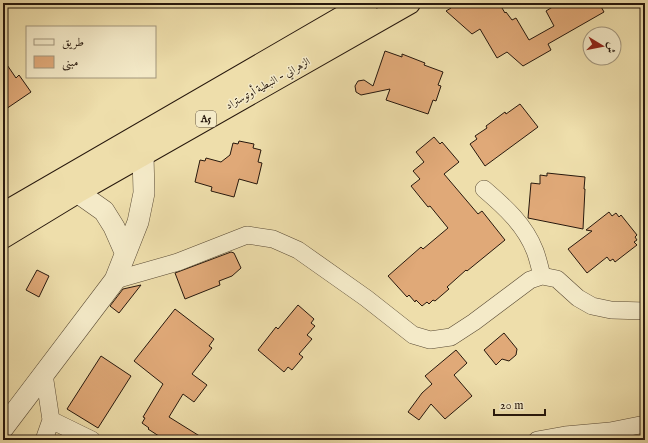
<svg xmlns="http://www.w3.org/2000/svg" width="648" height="443" viewBox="0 0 648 443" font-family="'IM FELL English',Amiri,serif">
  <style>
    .building { fill: #e0a978; stroke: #27180d }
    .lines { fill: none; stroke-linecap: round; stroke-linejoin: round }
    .minor-casing { stroke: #594a34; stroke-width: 18 }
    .tertiary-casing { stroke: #594a34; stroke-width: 22 }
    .trunk-casing { stroke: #27180d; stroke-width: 24 }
    .minor { stroke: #f4eac8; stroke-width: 17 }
    .tertiary { stroke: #f4eac8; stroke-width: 21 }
    .trunk { stroke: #eedeab; stroke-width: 22 }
    .labels { text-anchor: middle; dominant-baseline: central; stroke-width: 3; stroke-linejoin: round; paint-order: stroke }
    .shield { fill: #f4eac8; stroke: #645745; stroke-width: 1 }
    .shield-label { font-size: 10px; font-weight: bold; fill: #27180d }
    .street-label { font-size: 11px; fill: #27180d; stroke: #f4eac8 }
  </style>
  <rect width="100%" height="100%" fill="#eedeab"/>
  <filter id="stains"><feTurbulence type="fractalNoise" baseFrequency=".005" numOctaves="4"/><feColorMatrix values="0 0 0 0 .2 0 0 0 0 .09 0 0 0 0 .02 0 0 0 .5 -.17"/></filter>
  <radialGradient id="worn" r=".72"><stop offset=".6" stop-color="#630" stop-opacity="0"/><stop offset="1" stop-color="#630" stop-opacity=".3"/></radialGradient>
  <path class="building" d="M449,3H499L505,13L506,12L512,20L516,18L529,40L554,26L546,11L559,3H599L604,12L548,44L551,50L523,66L507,52L497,58L480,29L472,34L446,11L451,8Z
    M385,51L402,57V54L425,63L424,65L443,72L438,85L441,86L436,101L433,100L428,114L386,100L390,89L361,95L356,92L355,86L358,81L364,80L373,86Z
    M3,59L16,78L19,75L31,92L3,111Z
    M520,104L538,127L485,166L470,144L477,139L475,136L487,128L486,126L505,112L506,114Z
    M434,137L440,144L442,142L459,162L444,174L478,214L482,211L505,240L467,271L466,270L447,287L449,289L435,301L433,300L429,304L427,302L422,306L416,300L415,302L409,295L407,297L388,276L421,247L423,249L448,228L430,206L428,207L411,186L420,179L413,171L424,162L416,152Z
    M239,141L254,144L253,148L261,150L258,162L262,163L257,184L239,179L234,197L211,191L212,187L195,182L200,160L205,161L206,158L221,162L230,155L233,143L238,144Z
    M547,173L585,177L584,189H585L583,229L528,218L531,183L540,184V175L547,176Z
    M609,212L612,216L616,213L619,217L621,215L637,235L635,237L637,240L634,242L637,245L615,262L613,259L610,261L607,257L587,273L568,249L592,231L586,230Z
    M231,252L234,253L241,268L232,276L219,281L220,285L185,299L175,273Z
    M37,270L49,276L39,297L26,290Z
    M141,285L119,313L110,306L123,289Z
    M298,305L314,319L311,323L315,326L307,335L312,339L299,354L303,357L292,370L288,367L284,372L258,350L276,327L278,329Z
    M175,309L214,339L209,346L212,348L192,374L207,385L194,402L183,394L169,417L206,440H165L148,429L149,428L142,423L145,418L143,417L163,384L134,361Z
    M504,333L517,349L516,355L509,361L502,359L496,365L484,350Z
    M456,350L467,363L454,375L472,396L445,419L431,404L419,420L408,412L422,393L432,384L425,376Z
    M101,356L131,376L98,428L67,409Z"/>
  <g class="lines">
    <g class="minor-casing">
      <path id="minor" d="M484,189C505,207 525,225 535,251C538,259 540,268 542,276
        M115,280L178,262L247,235L273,239L298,250L366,298L413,335L430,340L451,337L474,322L530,280L542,276L557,279L578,298L592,306L611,310L645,311
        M51,420L92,440
        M44,440L51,420L44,374
        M537,440L565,435L610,431L645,424"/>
    </g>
    <g class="tertiary-casing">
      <path id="tertiary" d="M77,192L104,211L114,227L125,252
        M3,428L115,280L138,222L144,193L143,155"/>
    </g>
    <g class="trunk-casing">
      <path id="trunk" d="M3,214L367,3
        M3,237L77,192L409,3"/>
    </g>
    <use href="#minor" class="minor"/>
    <use href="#tertiary" class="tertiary"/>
    <use href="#trunk" class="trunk"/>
  </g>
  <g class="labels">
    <rect class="shield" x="196" y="111" width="20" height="16" rx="3"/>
    <g class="shield-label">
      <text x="206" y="119">A5</text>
    </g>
    <g class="street-label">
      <text transform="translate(268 84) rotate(-29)">الزهراني - النبطية أوتوستراد</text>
    </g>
  </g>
  <rect width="648" height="443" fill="none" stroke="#eedeab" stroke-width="16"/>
  <rect x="4" y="4" width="640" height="435" fill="none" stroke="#27180d" stroke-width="2"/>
  <rect x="8" y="8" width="632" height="427" fill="none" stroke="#27180d"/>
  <rect x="26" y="26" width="130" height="52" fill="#f4eac8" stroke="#a2967d"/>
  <rect x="34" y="39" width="20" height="6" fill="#f4eac8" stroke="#a2967d"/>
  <text x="62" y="46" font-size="12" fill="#27180d">طريق</text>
  <rect x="34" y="56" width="20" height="12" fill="#e0a978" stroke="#a2967d"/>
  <text x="62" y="66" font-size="12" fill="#27180d">مبنى</text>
  <g transform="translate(602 46) rotate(100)"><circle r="19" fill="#f4eac8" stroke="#a2967d"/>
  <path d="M0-3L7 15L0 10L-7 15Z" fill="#8f2418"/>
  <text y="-6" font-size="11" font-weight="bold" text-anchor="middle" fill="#27180d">ش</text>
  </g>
  <path d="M494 409v6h51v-6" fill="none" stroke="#27180d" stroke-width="2"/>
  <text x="500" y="409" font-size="12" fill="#27180d" stroke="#f4eac8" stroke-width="3" paint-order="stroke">20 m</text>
  <rect width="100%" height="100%" filter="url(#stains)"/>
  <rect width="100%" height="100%" fill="url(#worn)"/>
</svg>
